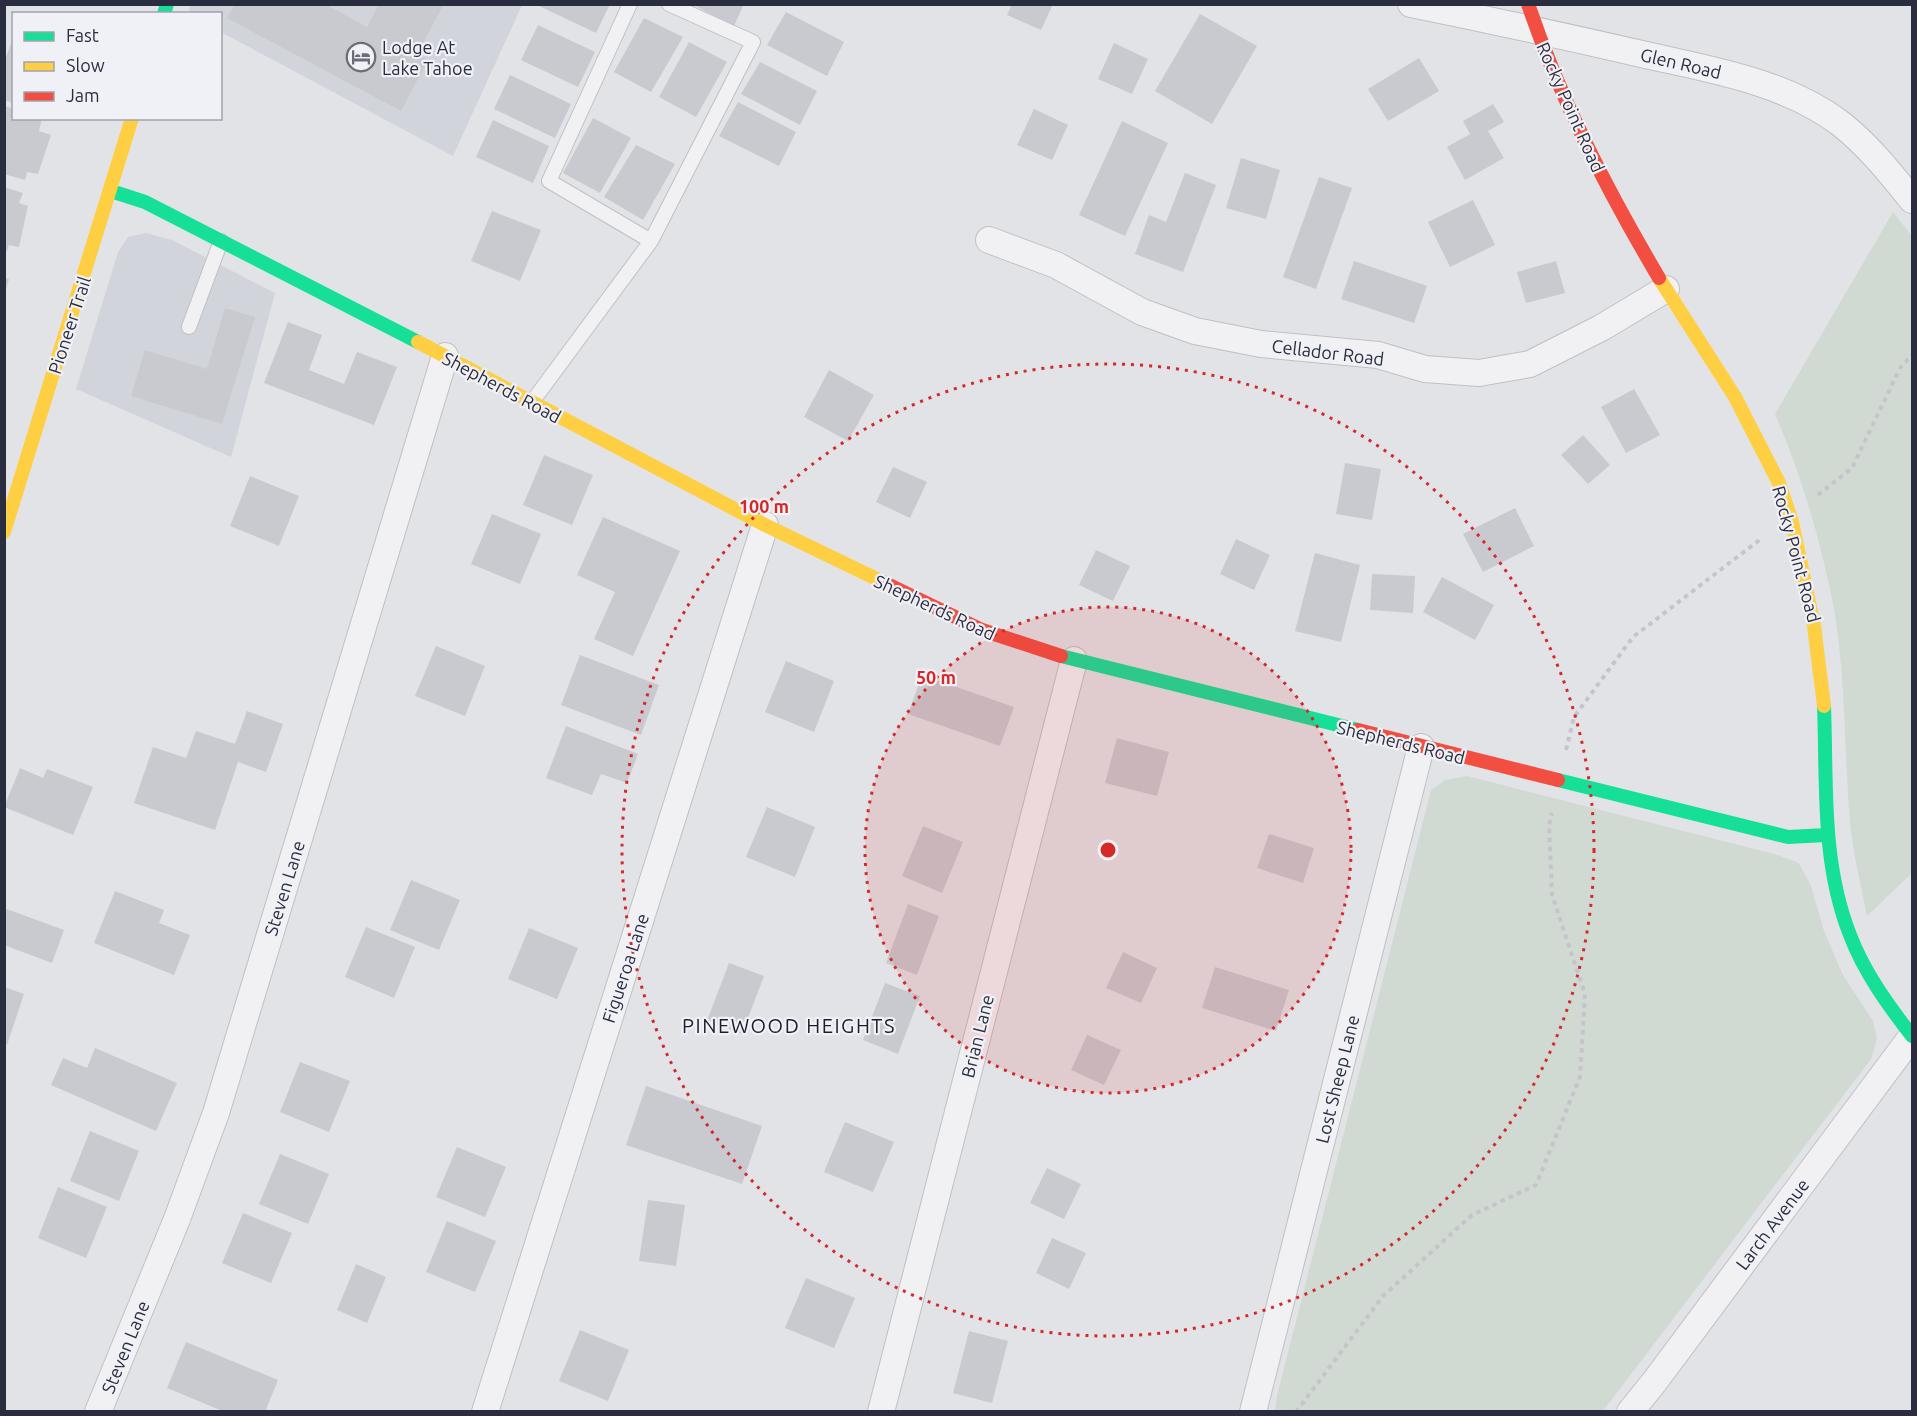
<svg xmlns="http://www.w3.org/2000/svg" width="1917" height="1416" viewBox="0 0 1917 1416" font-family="Ubuntu,sans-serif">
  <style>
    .built { fill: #d2d4db }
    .green { fill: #d0dad2 }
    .building { fill: #c9cacf }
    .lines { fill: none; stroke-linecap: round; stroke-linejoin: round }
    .lane-casing { stroke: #bfc0c3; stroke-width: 16 }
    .street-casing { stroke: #bfc0c3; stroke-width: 28 }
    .path { stroke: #c4c4ca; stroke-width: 4; stroke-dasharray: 4.5 4.5; stroke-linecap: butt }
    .lane { stroke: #f1f1f4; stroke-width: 14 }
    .street { stroke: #f1f1f4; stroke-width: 26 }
    .fast { stroke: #16e098; stroke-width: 14 }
    .slow { stroke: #ffcf43; stroke-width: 14 }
    .jam { stroke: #f24e42; stroke-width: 14 }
    .ring { fill: none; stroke: #d62828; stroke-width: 3; stroke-dasharray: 3 6 }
    .labels { text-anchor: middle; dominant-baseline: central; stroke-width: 4.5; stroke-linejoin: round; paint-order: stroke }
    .poi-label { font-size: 18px; fill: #2a2d3f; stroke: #f0f1f6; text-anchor: start }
    .street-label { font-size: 18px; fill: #2a2d3f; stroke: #f0f1f6 }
    .neighbourhood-label { font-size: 20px; letter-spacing: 1.5px; fill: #1c1e30; stroke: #f0f1f6 }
    .centre { fill: #d62828; stroke: #f0f1f6; stroke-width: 3 }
    .ring-label { font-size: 18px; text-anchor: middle; font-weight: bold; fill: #d62828; stroke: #f0f1f6; stroke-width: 4.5; stroke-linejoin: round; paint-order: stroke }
  </style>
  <rect width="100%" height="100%" fill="#e2e3e6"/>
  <path class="built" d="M191,4L522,5L453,156L221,32L220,14H188Z
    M146,233L172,240L275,293L231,457L76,389L118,252L128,237Z"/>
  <path class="green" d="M1893,212L1912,236V873L1867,916C1861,885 1853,854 1850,822C1844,751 1846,680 1834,609C1821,542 1802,476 1775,414Z
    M1467,776L1778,855L1799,863L1811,886L1824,931L1843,975L1873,1021L1877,1039L1871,1059L1603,1411H1275L1277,1396L1431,790L1445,780Z"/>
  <path class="building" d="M235,4H325L367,27L379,4H444L417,54L428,60L401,111L227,18Z
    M540,4H610L596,33L539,6Z
    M692,4H744L734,26Z
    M1012,4H1053L1041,30L1007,15Z
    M786,12L844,42L827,76L767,45Z
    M1200,14L1257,46L1212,124L1155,91Z
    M644,18L683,37L651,92L614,72Z
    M538,25L595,52L578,87L521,60Z
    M14,35V103L4,100V63Z
    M689,42L727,62L696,117L659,97Z
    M1114,43L1148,59L1132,94L1098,79Z
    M1419,58L1439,91L1388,121L1368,89Z
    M760,62L817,91L800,125L741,94Z
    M510,75L571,104L555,138L494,109Z
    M738,102L796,132L779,166L719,136Z
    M1493,104L1504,122L1488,131L1504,158L1465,180L1447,147L1470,134L1463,121Z
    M4,106L14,109V118H42L39,131L51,135L38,174L27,172L25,180L4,174Z
    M1034,109L1068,125L1052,160L1017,145Z
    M593,118L631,138L600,193L563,173Z
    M493,120L549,146L533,183L476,157Z
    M1122,121L1168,143L1125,236L1079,215Z
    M636,145L675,164L643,220L604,197Z
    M1241,158L1280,170L1266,219L1226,208Z
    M1185,173L1216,185L1183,272L1135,254L1149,215L1166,222Z
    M1319,177L1352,188L1316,289L1283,277Z
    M4,187L23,193L19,203L28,206L19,247L9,245L5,256Z
    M1473,200L1495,245L1450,267L1428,222Z
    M492,211L541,230L520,281L471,261Z
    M1354,261L1427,286L1414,323L1341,299Z
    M1556,261L1565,293L1526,303L1517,272Z
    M4,278L9,279L5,292H4Z
    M225,308L255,317L222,424L131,396L145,350L207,369Z
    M288,322L322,335L309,370L344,384L357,352L397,367L374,425L264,383Z
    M829,370L874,395L848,441L804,417Z
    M1634,389L1660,435L1626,453L1601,407Z
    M1583,435L1610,465L1588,484L1561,455Z
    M544,455L593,475L572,525L523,505Z
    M1345,463L1381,469L1372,520L1336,514Z
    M893,467L927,482L910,518L876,502Z
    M250,476L299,496L279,546L230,526Z
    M1515,508L1534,546L1483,572L1463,534Z
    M492,514L541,534L520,584L471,564Z
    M603,517L680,551L633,656L594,639L615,592L577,575Z
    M1236,539L1270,555L1254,590L1220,574Z
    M1096,550L1130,566L1113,601L1079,585Z
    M1315,553L1360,565L1341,642L1295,631Z
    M1372,574L1415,576L1413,613L1370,610Z
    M1442,577L1494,605L1475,640L1423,612Z
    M436,646L485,666L465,716L415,696Z
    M580,655L659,685L641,735L561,705Z
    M786,661L834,681L814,732L765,712Z
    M922,675L1014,707L1000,746L908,714Z
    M247,711L283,724L266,772L238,762L215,830L134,803L153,747L186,758L196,731L235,744Z
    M566,726L638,754L627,783L601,774L592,795L546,778Z
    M1117,738L1169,752L1157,796L1105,783Z
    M20,768L43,778L47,769L93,787L73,835L4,807Z
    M767,807L815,827L795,877L746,857Z
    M923,826L963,842L942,893L902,876Z
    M1269,834L1314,848L1303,883L1257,868Z
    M411,880L460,900L439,950L390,930Z
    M115,891L164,910L159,923L190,935L174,975L94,943Z
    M908,904L939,916L917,975L886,963Z
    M4,908L64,930L52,963L4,945Z
    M366,927L415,947L394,998L345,977Z
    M529,928L578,948L557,999L508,979Z
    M1123,952L1157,968L1141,1003L1106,988Z
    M729,963L764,976L742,1034L707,1021Z
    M1215,967L1289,990L1276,1031L1202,1008Z
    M885,983L920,996L898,1054L863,1040Z
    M4,987L24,994L7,1045L4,1044Z
    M1087,1035L1121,1050L1104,1085L1071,1070Z
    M95,1048L177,1083L156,1131L51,1085L63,1058L87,1068Z
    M300,1062L350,1081L329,1132L280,1112Z
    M646,1086L762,1126L742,1184L626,1145Z
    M845,1122L894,1142L873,1192L824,1172Z
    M90,1131L139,1151L119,1201L70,1181Z
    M457,1147L506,1167L485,1217L436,1197Z
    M280,1154L329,1174L308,1224L259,1204Z
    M1047,1168L1081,1184L1064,1219L1030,1203Z
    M58,1187L107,1207L86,1258L38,1238Z
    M648,1200L685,1205L676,1266L639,1261Z
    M243,1213L292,1233L271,1283L222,1263Z
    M447,1221L496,1241L475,1292L426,1272Z
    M1052,1238L1086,1253L1069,1289L1036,1273Z
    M356,1264L386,1277L367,1323L337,1310Z
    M806,1278L855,1298L834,1348L785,1328Z
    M580,1330L629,1350L608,1401L559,1381Z
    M969,1331L1008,1341L992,1403L953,1393Z
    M186,1342L278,1380L265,1412H225L167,1388Z"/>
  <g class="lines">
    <g class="lane-casing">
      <path id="lane" d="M630,4L549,181L651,241L753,42L669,4
        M189,327L221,241
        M532,402L651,241"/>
    </g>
    <g class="street-casing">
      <path id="street" d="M1411,4C1490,20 1568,37 1646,55C1712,70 1786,82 1841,124C1868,145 1891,174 1912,200
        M989,240L1056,265L1142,312L1195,331L1261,344L1378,355L1425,369L1479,373L1530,364L1601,328L1666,289
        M98,1412L177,1219L216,1113L445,356
        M485,1412L765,525
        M881,1412L1074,660
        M1253,1412L1421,747
        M1630,1412L1655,1381L1912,1036"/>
    </g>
    <path class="path" d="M1818,495L1852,468L1900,368L1912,355
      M1566,750L1574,717L1633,637L1762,538
      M1296,1412L1383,1296L1472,1215L1536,1185L1580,1077L1585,994L1552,895L1549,825L1552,813"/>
    <use href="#lane" class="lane"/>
    <use href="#street" class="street"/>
    <path class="fast" d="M164,14L167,4
      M111,191L145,202L418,342
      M1061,656L1358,730
      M1824,706C1827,783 1821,862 1850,935C1864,972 1888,1005 1912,1036
      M1558,780L1788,837L1826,835"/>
    <path class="slow" d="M1659,278L1735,397L1779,483L1792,522L1814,626L1824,706
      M418,342L765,525L883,582
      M4,532L132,118"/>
    <path class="jam" d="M1528,4C1561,101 1607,190 1659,278
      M883,582L982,630L1061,656
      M1358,730L1558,780"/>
  </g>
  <circle cx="1108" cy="850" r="243" fill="#d62828" fill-opacity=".12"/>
  <g class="ring">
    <circle cx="1108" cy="850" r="243"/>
    <circle cx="1108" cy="850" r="486"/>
  </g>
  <defs>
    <g id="hotel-ring" transform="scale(1.5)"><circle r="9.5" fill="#f0f1f6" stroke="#6a6d79" stroke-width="1.5"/><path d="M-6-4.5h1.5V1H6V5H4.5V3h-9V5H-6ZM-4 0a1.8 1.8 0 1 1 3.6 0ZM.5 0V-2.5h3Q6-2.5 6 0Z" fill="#6a6d79"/></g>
  </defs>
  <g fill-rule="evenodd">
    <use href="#hotel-ring" x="361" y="57"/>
  </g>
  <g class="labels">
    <g class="poi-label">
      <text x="382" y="47">Lodge At<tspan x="382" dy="21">Lake Tahoe</tspan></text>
    </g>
    <g class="street-label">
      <text transform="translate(1681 63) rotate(13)">Glen Road</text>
      <text transform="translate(1571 107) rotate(66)">Rocky Point Road</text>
      <text transform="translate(69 325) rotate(-72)">Pioneer Trail</text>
      <text transform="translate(1328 352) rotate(7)">Cellador Road</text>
      <text transform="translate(502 387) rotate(28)">Shepherds Road</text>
      <text transform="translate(1797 554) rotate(75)">Rocky Point Road</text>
      <text transform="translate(935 607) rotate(25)">Shepherds Road</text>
      <text transform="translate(1401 742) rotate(14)">Shepherds Road</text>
      <text transform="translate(284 888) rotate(-73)">Steven Lane</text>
      <text transform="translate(625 968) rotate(-72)">Figueroa Lane</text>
      <text transform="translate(977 1036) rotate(-76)">Brian Lane</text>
      <text transform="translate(1337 1079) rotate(-76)">Lost Sheep Lane</text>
      <text transform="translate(1772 1224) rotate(-53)">Larch Avenue</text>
      <text transform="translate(125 1347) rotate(-68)">Steven Lane</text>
    </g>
    <g class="neighbourhood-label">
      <text x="789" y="1025">PINEWOOD HEIGHTS</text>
    </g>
  </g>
  <circle cx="1108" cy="850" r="9" class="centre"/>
  <g class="ring-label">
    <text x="764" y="513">100 m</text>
    <text x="936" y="684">50 m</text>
  </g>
  <rect width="1917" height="1416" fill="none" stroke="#2a2d3f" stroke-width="12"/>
  <rect x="12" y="12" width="210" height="108" fill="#f0f1f6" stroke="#a1a3ad" stroke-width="1.5"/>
  <rect x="24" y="32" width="30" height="9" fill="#16e098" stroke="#a1a3ad" stroke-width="1.5"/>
  <text x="66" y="42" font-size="18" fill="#2a2d3f">Fast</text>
  <rect x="24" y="62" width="30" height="9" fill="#ffcf43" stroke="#a1a3ad" stroke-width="1.5"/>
  <text x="66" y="72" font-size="18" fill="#2a2d3f">Slow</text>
  <rect x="24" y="92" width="30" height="9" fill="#f24e42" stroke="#a1a3ad" stroke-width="1.5"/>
  <text x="66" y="102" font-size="18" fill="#2a2d3f">Jam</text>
</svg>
